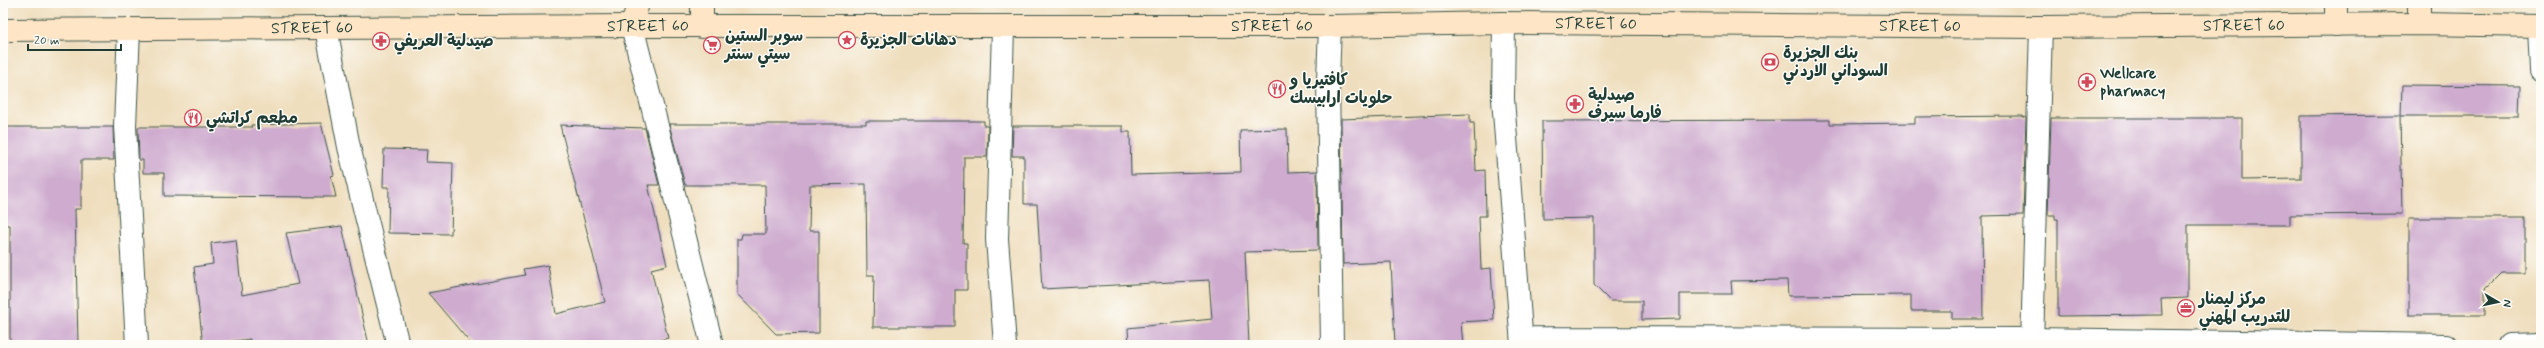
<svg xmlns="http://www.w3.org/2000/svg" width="2544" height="348" viewBox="0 0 2544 348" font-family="Mynerve,'Playpen Sans Arabic',sans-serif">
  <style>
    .building { fill: #ceabcf }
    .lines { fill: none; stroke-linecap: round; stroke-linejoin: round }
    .minor-casing { stroke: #3e5549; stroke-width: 24 }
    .secondary-casing { stroke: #3e5549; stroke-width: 24 }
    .minor { stroke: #fff; stroke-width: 22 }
    .secondary { stroke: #fee5c5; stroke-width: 22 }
    .labels { text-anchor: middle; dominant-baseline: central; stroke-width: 3; stroke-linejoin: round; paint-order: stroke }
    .street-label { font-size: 16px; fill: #1f3d34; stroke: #fdfcf7 }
    .poi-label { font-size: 16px; font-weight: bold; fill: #1f3d34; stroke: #fdfcf7; text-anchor: start }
  </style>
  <rect width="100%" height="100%" fill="#fdfcf7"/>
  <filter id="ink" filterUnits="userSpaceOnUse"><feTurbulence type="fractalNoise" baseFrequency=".025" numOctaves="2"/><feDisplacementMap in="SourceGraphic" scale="8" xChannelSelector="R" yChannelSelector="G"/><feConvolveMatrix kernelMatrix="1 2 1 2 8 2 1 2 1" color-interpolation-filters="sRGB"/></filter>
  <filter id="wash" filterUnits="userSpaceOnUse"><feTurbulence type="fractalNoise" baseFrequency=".012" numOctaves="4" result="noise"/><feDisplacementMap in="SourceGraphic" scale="16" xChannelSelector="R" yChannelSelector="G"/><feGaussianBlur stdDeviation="0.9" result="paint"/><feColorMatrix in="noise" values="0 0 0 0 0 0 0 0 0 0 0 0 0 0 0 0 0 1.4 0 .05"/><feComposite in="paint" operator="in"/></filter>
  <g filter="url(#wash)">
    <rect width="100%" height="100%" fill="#efdebd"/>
    <g id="blocks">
      <path class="building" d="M2402,85L2520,86L2519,116H2401Z
        M1470,114V123H1474L1476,171L1485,170L1486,216H1479L1481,269L1491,268L1494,320L1461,322L1463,345H1395L1391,262L1343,264L1341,119Z
        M2400,115L2402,214L2290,215V225H2188V298L2161,299L2162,315L2058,316V219H2055V215H2048L2051,118H2242V180L2301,179V116Z
        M2022,116L2026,118L2023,215L1982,216L1983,319H1952V311H1911V295L1788,296L1787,280L1731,281L1732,294H1680V319L1642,320V301H1610L1594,285V218L1543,219L1542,121L1830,120V124L1915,123V117Z
        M866,121H984V126H988L987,157H964L963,243H967V290H955V327H873L874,275H867L866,184L810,185L809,231H819V333L776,334L737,294V239H741L742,234H766L765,185H685L669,124H866Z
        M321,123L334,175L331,176L336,197L164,196V173H143V160H139L138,127H252L251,125Z
        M560,125L645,128L659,185H648L667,265L651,269L668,338L639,345H472L428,293L525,275L523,269L548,265L556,314L605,302Z
        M1013,126H1123V132H1130L1131,175L1241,172L1240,130L1287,129L1288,172L1317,171L1318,250L1245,252L1249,345H1129L1128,328L1212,319L1209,280L1042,289L1037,204H1024V156H1012Z
        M3,127H113L114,160H81V209H75L78,345H10V225H3Z
        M384,149L427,150L426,162L453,163L451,234L388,233L389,187H383Z
        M2409,218H2525V273H2501L2485,289V315H2409Z
        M342,226L369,345H250V339L203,345L194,267L213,264L211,243L236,240L242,295L298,284L286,233Z"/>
    </g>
  </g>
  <g filter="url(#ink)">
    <use href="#blocks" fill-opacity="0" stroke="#3e5549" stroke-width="1"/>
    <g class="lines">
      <g class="minor-casing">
        <path id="minor" d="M1504,23L1503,99L1522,345
          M632,26L712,345
          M1330,26L1328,80L1332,345
          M2539,26L2541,71
          M326,28L349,147L398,345
          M1003,28L997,239L1005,345
          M129,29L125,126L137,345
          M1522,338L2032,339L2446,345
          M2032,345L2041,27
          M2509,345L2541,344"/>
      </g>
      <g class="secondary-casing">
        <g id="secondary">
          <path d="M702,3V27"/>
          <path d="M2419,3V24"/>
          <path d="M2336,25V3"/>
          <path d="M632,26L638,3"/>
          <path id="s1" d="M3,30L632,26H1330L1504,23L2041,27L2419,24L2541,26"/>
        </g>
      </g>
      <use href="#minor" class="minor"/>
      <use href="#secondary" class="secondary"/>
    </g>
  </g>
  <defs>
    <g id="sight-ring" transform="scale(0.9)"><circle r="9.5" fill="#fdfcf7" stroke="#d1495b" stroke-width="1.5"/><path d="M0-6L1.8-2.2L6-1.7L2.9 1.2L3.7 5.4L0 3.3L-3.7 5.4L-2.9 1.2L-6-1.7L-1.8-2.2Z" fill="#d1495b"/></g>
    <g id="pharmacy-ring" transform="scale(0.9)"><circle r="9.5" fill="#fdfcf7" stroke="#d1495b" stroke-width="1.5"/><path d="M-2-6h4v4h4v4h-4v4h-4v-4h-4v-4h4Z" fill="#d1495b"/></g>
    <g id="supermarket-ring" transform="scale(0.9)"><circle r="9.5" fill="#fdfcf7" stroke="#d1495b" stroke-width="1.5"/><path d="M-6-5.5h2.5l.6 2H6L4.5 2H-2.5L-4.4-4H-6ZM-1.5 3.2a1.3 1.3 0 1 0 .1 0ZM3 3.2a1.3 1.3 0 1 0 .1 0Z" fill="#d1495b"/></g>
    <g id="bank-ring" transform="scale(0.9)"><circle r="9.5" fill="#fdfcf7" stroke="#d1495b" stroke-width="1.5"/><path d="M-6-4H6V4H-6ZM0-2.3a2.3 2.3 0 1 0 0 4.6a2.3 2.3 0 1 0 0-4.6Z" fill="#d1495b"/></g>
    <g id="restaurant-ring" transform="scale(0.9)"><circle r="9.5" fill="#fdfcf7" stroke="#d1495b" stroke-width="1.5"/><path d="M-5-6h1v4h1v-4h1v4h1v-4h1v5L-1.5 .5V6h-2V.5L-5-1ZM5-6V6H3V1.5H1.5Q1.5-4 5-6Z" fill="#d1495b"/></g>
    <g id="office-ring" transform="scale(0.9)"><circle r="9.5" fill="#fdfcf7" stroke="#d1495b" stroke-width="1.5"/><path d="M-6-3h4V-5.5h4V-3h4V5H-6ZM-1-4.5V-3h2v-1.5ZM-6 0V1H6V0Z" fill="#d1495b"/></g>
  </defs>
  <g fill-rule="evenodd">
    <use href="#sight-ring" x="847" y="40"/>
    <use href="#pharmacy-ring" x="381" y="41"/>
    <use href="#supermarket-ring" x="712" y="45"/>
    <use href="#bank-ring" x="1770" y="62"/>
    <use href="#pharmacy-ring" x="2087" y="82"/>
    <use href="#restaurant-ring" x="1277" y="89"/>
    <use href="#pharmacy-ring" x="1575" y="104"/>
    <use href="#restaurant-ring" x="193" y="118"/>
    <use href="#office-ring" x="2186" y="308"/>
  </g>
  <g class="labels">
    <g class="street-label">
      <text stroke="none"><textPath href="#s1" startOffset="1593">STREET 60</textPath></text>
      <text stroke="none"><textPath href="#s1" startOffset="2241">STREET 60</textPath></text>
      <text stroke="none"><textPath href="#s1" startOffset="1269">STREET 60</textPath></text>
      <text stroke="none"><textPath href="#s1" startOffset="1917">STREET 60</textPath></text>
      <text stroke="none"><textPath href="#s1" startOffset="645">STREET 60</textPath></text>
      <text stroke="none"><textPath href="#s1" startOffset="309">STREET 60</textPath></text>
    </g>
    <g class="poi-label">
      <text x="725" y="36">سوبر الستين<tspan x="725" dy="18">سيتي سنتر</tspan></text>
      <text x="860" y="40">دهانات الجزيرة</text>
      <text x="394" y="41">صيدلية العريفي</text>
      <text x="1783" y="53">بنك الجزيرة<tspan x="1783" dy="18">السوداني الاردني</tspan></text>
      <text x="2100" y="73">Wellcare<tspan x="2100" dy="18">pharmacy</tspan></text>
      <text x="1290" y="80">كافتيريا و<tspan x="1290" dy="18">حلويات ارابيسك</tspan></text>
      <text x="1588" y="95">صيدلية<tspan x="1588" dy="18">فارما سيرف</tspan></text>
      <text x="206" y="118">مطعم كراتشي</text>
      <text x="2199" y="299">مركز ليمنار<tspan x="2199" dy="18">للتدريب المهني</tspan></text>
    </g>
  </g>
  <rect width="2544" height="348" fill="none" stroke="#fdfcf7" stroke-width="16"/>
  <g transform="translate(2498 302) rotate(99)" stroke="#fdfcf7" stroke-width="3" paint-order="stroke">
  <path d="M0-3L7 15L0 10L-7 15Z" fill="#1f3d34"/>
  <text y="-6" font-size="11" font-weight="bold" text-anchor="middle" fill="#1f3d34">N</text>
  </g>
  <path d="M28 44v6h93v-6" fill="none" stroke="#1f3d34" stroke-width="2"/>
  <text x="34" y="44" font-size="12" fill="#1f3d34" stroke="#fdfcf7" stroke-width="3" paint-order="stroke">20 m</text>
</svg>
